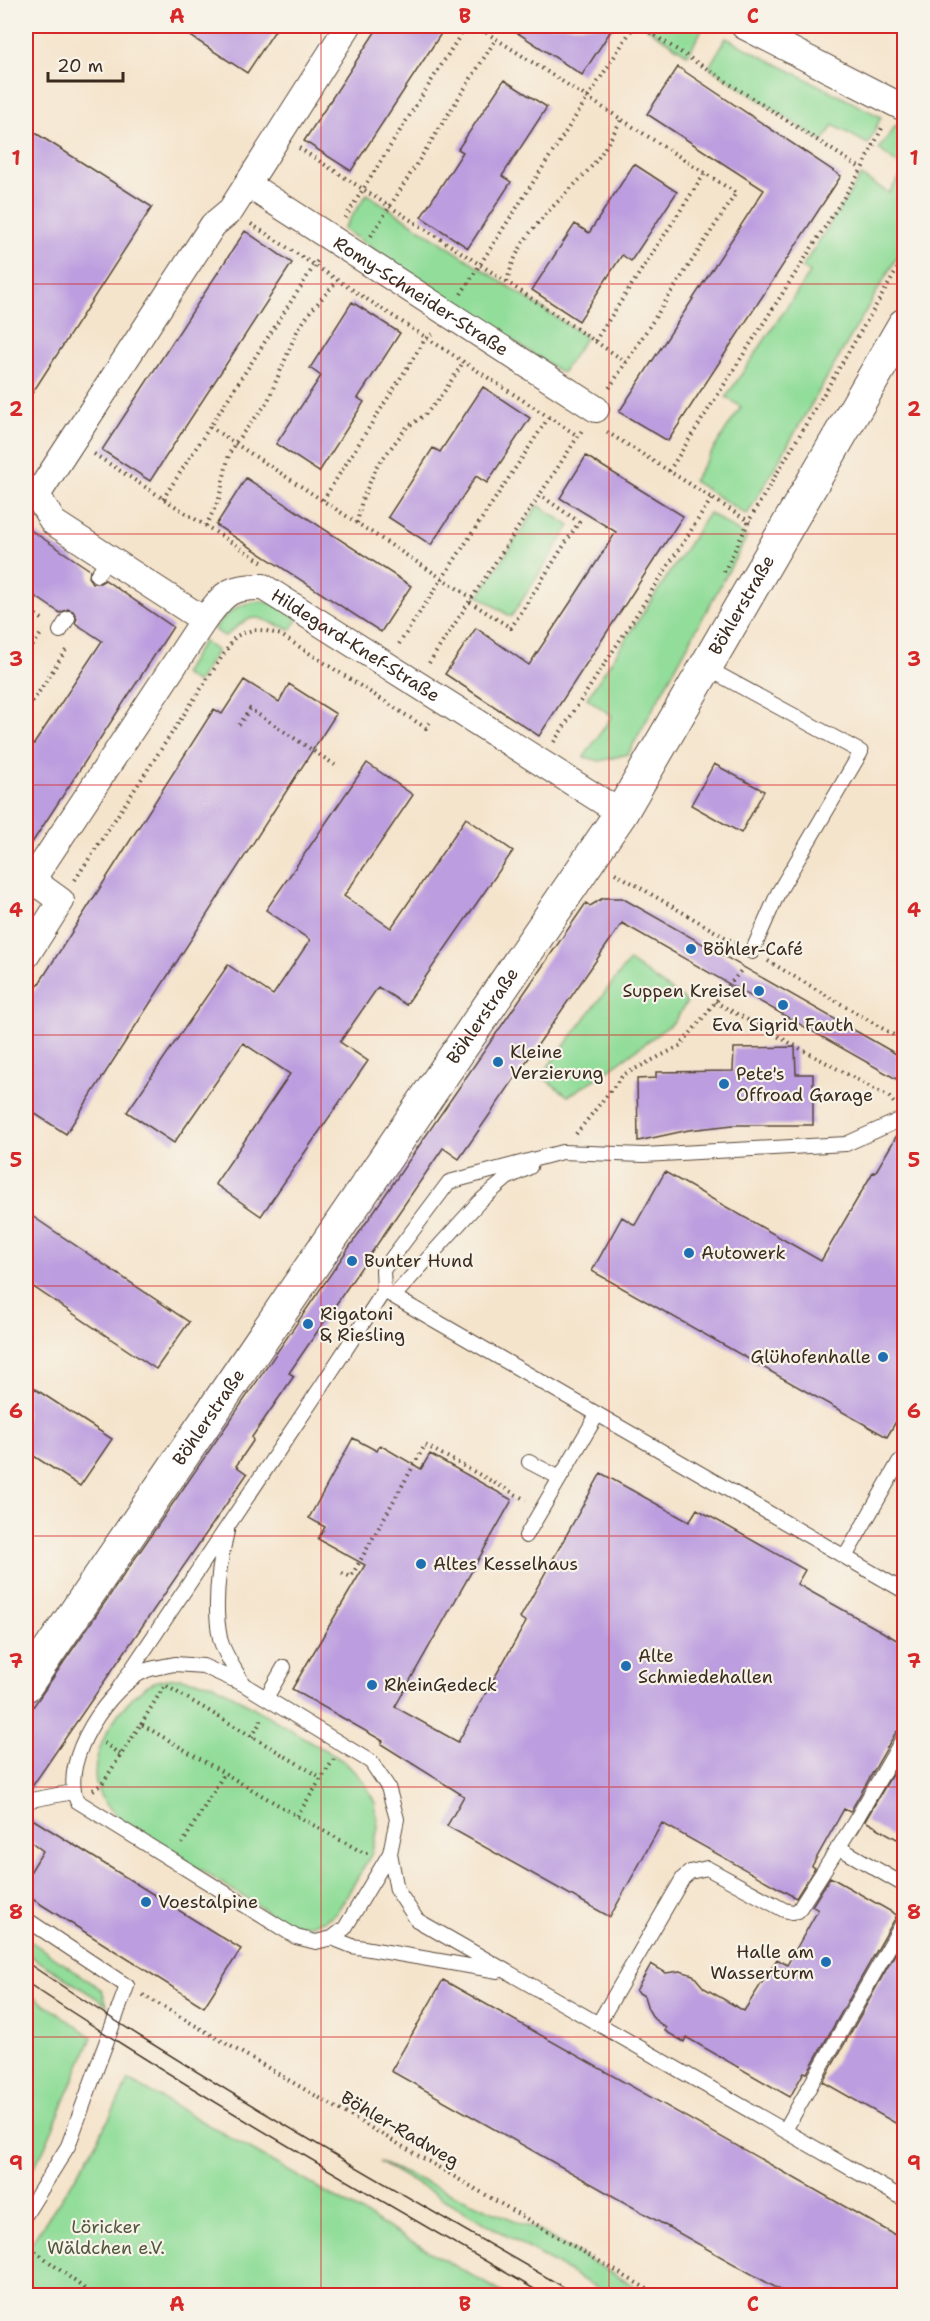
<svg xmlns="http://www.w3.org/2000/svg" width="930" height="2321" viewBox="0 0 930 2321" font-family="'Shantell Sans',sans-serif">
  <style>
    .green { fill: #92dd9a; stroke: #66845c; stroke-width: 1.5 }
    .building { fill: #bc9ddf }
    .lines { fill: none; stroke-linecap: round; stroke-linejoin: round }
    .lane-casing { stroke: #574638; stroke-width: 16 }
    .street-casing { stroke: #574638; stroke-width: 28 }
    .secondary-casing { stroke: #574638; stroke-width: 35 }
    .path { stroke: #574638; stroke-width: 4; stroke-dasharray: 1.5 4.5; stroke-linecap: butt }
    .lane { stroke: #fff; stroke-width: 14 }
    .street { stroke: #fff; stroke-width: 26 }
    .secondary { stroke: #fff; stroke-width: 33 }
    .tram { stroke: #3b2a1e; stroke-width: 1.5 }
    .grid { fill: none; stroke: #d62828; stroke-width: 1.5; stroke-opacity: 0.55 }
    .poi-dot { fill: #1f6fb2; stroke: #f7f3e8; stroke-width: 2 }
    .labels { text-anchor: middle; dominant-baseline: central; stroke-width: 4.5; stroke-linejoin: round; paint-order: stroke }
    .street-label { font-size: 18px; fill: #3b2a1e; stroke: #f7f3e8 }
    .poi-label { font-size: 18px; fill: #3b2a1e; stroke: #f7f3e8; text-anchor: start }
    .park-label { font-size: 18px; fill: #51573d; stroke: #f7f3e8 }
    .neatline { fill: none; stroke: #d62828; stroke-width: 2 }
    .grid-label { font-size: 20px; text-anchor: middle; font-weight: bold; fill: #d62828 }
  </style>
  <rect width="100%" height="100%" fill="#f7f3e8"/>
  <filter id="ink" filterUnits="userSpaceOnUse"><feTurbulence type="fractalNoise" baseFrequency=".0167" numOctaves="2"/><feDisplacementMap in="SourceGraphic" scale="12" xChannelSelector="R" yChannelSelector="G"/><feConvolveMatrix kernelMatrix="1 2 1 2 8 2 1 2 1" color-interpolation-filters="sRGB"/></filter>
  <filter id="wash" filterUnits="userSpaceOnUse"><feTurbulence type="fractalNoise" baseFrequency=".008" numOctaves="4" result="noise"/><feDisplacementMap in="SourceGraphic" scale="24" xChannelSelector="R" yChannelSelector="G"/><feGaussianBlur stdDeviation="1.35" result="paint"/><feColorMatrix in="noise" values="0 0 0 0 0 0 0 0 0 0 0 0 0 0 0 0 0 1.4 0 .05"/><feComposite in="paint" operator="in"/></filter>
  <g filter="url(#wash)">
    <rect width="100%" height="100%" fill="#f5e4cc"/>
    <path class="green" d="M644,26H704L688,55Z
      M726,38L881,117L868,144L833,125L823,142L709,67Z
      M896,125L904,130V169L879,149Z
      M904,171V245L747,515L693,481L741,407L726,397L810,273L802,267L861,176L889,193Z
      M367,194L586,337L562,373L343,229Z
      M538,505L570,526L511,617L479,596Z
      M709,513L747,537L628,754L600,761L584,757L612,716L587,698Z
      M261,601L274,604L299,618L291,629C256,621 259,606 227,635L224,636L214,629C228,612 238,603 261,601Z
      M203,641L217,651L197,683L183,674Z
      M629,961L687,1002L674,1022L599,1077L568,1096L541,1076Z
      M180,1678L214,1684L345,1762L365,1783L375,1803L378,1828L371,1855L337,1912L324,1921L304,1925L282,1921L119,1819C113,1811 103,1803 99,1793C83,1757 121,1699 152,1683C160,1679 171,1679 180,1678Z
      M26,1938L102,1990L107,2005L26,1953Z
      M26,1991L92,2037L44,2149L26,2181Z
      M129,2080L506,2295H26V2251L91,2153Z
      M379,2162L537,2230L650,2295H609Z"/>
    <g id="blocks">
      <path class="building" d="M175,26H278L247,73Z
        M379,26H446L351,171L304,141Z
        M507,26H614L582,75Z
        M678,67L841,176L668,441L619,412L764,190L647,114Z
        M504,80L547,107L502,176L511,182L468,248L421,217L463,152L458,149Z
        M26,127L152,207L26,403Z
        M634,164L677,192L631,261L622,255L579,321L532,290L575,224L589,233Z
        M245,231L292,263L150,481L102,450Z
        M352,302L400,333L358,398L364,402L319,472L276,444L321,376L310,368Z
        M483,387L530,418L487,483L476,476L431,545L388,517L433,448L440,452Z
        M586,456L683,516L539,736L445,674L476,628L529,665L576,594L616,532L560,498Z
        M246,478L411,586L381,632L216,525Z
        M26,527L90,570L89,578L92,583H100L105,580L173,627L26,852V756L102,641L75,623L77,618L73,611L68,609L60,613L26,590Z
        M244,680L279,702L289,684L336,714L66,1134L26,1108V1004L214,709L222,714Z
        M367,763L413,795L344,896L391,928L466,818L513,851L406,1005L378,987L340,1042L368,1061L261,1216L215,1184L290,1074L243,1043L174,1143L127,1112L228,965L273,995L310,940L266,910Z
        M714,764L764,791L741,833L691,805Z
        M603,898H622L898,1055V1080L622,923L459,1159L443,1148L289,1373L294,1376L252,1437L253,1441L236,1466L247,1474L29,1791L26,1793V1717L586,903L590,906Z
        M795,1047L796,1074H813V1125H733L689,1130L638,1141L637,1079L656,1078V1072L733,1071L734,1048Z
        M904,1128V1408L887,1437L592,1271L622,1217L635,1225L665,1172L821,1261L873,1172L875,1173L900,1130Z
        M26,1212L189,1322L156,1369L26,1282Z
        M26,1383L112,1439L80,1486L26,1451Z
        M353,1438L377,1451L380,1445L421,1469L430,1454L512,1500L395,1707L458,1742L526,1622L520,1618L601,1473L689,1522L697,1509L805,1570L797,1584L904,1644V1728L896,1732L850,1812L844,1809L812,1866L815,1868L796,1898L662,1823L610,1917L447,1826L464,1796L381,1744L383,1741L292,1689L365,1565L318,1539L325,1527L309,1518Z
        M904,1754V1843L865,1821Z
        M26,1815L241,1949L204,2007L26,1895V1879L43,1851L26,1838Z
        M830,1877L897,1915L807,2073L804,2072L790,2097L686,2037L684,2042L665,2031L666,2028L654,2019L648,2009L644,1996L636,1991L651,1964L666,1973L680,1971L693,1975L704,1988L744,2011L777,1959L787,1965L818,1910L812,1906Z
        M904,1938V2128L823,2082Z
        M443,1980L904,2240V2295H789L391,2071Z"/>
    </g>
  </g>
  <g filter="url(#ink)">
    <use href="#blocks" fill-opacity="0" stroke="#574638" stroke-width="1.5"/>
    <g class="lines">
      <g class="lane-casing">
        <path id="lane" d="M97,575L109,558
          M60,631L68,618
          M705,667L861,752L778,893L752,952
          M384,1291L383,1270L449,1182L562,1152L644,1155L846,1144L904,1118
          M394,1296L479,1202L507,1178L530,1167
          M529,1462L560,1478
          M227,1531C219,1564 213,1604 220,1638C223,1653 236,1670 243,1684
          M526,1536L597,1415
          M845,1557L899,1462
          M175,1664L203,1666L243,1684L371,1762L388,1787L397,1819L390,1853L345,1928L332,1938L316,1942L296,1937L77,1801C59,1761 110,1685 147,1670C156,1667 166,1666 175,1664Z
          M117,1691L321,1387L384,1291L904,1591
          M266,1698L284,1667
          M31,1800L73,1792
          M838,1847L904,1885
          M390,1853L397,1890L417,1920L904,2199
          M26,1919L127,1986L68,2146L26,2214
          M332,1938L352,1946L498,1971
          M598,2024L683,1878L690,1872L707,1868L784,1910L792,1912L798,1911L854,1823L904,1737
          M785,2130L904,1921"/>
      </g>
      <g class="street-casing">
        <g id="street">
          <path d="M744,26L904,108"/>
          <path id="s1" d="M247,184L596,409"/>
          <path d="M26,487L37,495L53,522L204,620"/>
          <path d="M37,495L213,225L231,210L348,26"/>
          <path id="s2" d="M26,889L204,620C224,595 227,586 263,587L621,813"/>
          <path d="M26,956L61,901L32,880"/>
        </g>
      </g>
      <g class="secondary-casing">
        <g id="secondary">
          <path id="s3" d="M26,1685L621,813L904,325"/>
        </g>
      </g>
      <path class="path" d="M476,26L736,193L608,390
        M640,26L862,169
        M299,148L507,282L626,362
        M345,218L466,26
        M251,224L578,436
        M371,236L496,39
        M507,282C518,231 559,204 591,167C603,153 612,136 621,120
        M461,294L634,26
        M595,341L705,173
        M210,427L472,598
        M607,432L750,522
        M94,454L262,562
        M669,471L862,169L883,126
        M163,499L318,260
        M323,500L426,338L433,334
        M357,523L362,500L377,466L407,427L425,415L442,395L464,361
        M206,526L219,499L229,454L235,443L267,403L297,331L310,312L337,281
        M724,572L750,519L904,258
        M470,602L511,628L579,522L540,495
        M26,608L45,621
        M399,644L549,417
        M26,656L42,632
        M429,663L583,429
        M26,712L66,650
        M239,725L250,709L335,765
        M554,742L712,498
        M615,873L735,943
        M75,880L235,637C254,627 261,629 281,635L426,728L431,720
        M768,961L904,1041
        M715,1002L889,1097L894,1103
        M576,1134L623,1075L680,1046L743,968
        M342,1573L351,1577L425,1445L526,1500
        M141,1724L165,1685L322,1778
        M252,1737L263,1717
        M104,1743L121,1755
        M93,1790L102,1784L141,1724L297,1816L364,1853H370
        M297,1816L334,1759
        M182,1844L224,1774
        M143,1995L659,2296
        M26,2244L94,2296"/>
      <use href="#lane" class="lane"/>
      <use href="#street" class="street"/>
      <use href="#secondary" class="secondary"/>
      <path class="tram" d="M26,1962C204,2082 392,2188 579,2296
        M26,1982C194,2094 370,2194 546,2296"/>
    </g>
  </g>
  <path class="grid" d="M321,26V2296M609,26V2296M26,284H904M26,534H904M26,785H904M26,1035H904M26,1286H904M26,1536H904M26,1787H904M26,2037H904"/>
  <g class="poi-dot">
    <circle cx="691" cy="949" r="6"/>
    <circle cx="759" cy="991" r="6"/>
    <circle cx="783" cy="1005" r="6"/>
    <circle cx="498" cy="1062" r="6"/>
    <circle cx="724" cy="1084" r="6"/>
    <circle cx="689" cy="1253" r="6"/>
    <circle cx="352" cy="1261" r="6"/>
    <circle cx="308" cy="1324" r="6"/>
    <circle cx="883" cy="1357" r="6"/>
    <circle cx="421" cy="1564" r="6"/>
    <circle cx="626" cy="1666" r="6"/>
    <circle cx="372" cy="1685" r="6"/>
    <circle cx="146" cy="1902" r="6"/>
    <circle cx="826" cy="1962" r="6"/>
  </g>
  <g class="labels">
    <g class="street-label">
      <text stroke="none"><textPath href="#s1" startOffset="207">Romy-Schneider-Straße</textPath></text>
      <text stroke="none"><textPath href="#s3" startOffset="1296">Böhlerstraße</textPath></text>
      <text stroke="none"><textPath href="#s2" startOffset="504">Hildegard-Knef-Straße</textPath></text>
      <text stroke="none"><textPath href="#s3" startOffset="810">Böhlerstraße</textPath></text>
      <text stroke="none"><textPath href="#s3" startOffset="324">Böhlerstraße</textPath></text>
      <text transform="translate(400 2129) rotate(30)">Böhler-Radweg</text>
    </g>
    <g class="poi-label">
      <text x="703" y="949">Böhler-Café</text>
      <text x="747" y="991" text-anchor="end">Suppen Kreisel</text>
      <text x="783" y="1025" text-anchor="middle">Eva Sigrid Fauth</text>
      <text x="510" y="1052">Kleine<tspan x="510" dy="21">Verzierung</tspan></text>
      <text x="736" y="1074">Pete's<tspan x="736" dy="21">Offroad Garage</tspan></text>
      <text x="701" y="1253">Autowerk</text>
      <text x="364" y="1261">Bunter Hund</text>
      <text x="320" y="1314">Rigatoni<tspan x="320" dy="21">&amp; Riesling</tspan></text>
      <text x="871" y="1357" text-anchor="end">Glühofenhalle</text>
      <text x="433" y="1564">Altes Kesselhaus</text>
      <text x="638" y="1656">Alte<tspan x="638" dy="21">Schmiedehallen</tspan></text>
      <text x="384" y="1685">RheinGedeck</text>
      <text x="158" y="1902">Voestalpine</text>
      <text x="814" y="1952" text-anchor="end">Halle am<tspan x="814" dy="21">Wasserturm</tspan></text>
    </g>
    <g class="park-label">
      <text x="106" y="2227">Löricker<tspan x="106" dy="21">Wäldchen e.V.</tspan></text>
    </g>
  </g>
  <rect width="930" height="2321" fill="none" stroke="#f7f3e8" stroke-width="66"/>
  <path d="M48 72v9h75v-9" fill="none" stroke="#3b2a1e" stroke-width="3"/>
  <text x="57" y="72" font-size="18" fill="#3b2a1e" stroke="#f7f3e8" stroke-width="4.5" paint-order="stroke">20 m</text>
  <rect x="33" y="33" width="864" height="2255" class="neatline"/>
  <g class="grid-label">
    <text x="177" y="23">A</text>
    <text x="465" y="23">B</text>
    <text x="753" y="23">C</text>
    <text x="16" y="165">1</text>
    <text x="914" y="165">1</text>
    <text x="16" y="416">2</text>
    <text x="914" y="416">2</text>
    <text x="16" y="666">3</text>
    <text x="914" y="666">3</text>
    <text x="16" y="917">4</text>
    <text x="914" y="917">4</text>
    <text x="16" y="1167">5</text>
    <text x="914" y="1167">5</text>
    <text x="16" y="1418">6</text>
    <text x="914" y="1418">6</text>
    <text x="16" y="1668">7</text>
    <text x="914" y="1668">7</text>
    <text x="16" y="1919">8</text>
    <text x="914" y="1919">8</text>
    <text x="16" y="2170">9</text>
    <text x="914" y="2170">9</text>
    <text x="177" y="2311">A</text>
    <text x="465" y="2311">B</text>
    <text x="753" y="2311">C</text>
  </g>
</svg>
